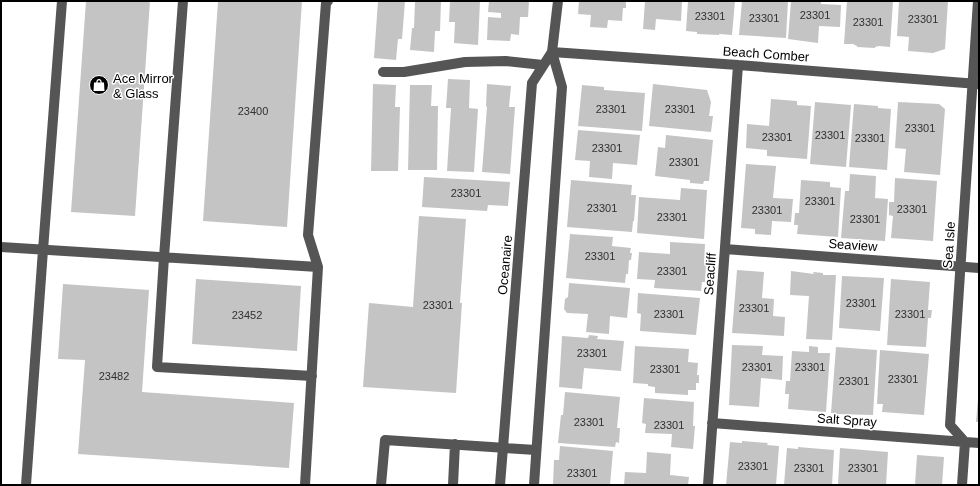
<svg xmlns="http://www.w3.org/2000/svg" width="980" height="486" viewBox="0 0 980 486" font-family="Arial,sans-serif">
  <style>
    .building { fill: #c4c4c4 }
    .lines { fill: none; stroke-linecap: round; stroke-linejoin: round }
    .minor { stroke: #555; stroke-width: 10 }
    .labels { text-anchor: middle; dominant-baseline: central; stroke-width: 3; stroke-linejoin: round; paint-order: stroke }
    .number-label { font-size: 11px; fill: #313131 }
    .street-label { font-size: 13px; fill: #000; stroke: #fff }
    .poi-label { font-size: 13px; fill: #000; stroke: #fff; text-anchor: start }
  </style>
  <rect width="100%" height="100%" fill="#fff"/>
  <path class="building" d="M86,1H150L135,216L71,212Z
    M218,1H302L287,227L203,221Z
    M378,1H405L402,39H398L396,60L374,58Z
    M415,1H441L440,31H435L434,52L410,50L412,28H414Z
    M450,1H480L478,45L454,43L455,22H449Z
    M489,1H529L528,17H520L519,35L511,34L510,41L487,40L488,17L501,18V13L488,12Z
    M579,1H626V8H623L622,21L608,20L607,28L590,27L591,15L578,14Z
    M645,1H682L681,21L656,19L655,30L643,29Z
    M688,1H735L732,35L719,34V35L697,34V32L686,31Z
    M742,1H788L786,38L739,35Z
    M791,1H821V4L841,5L840,27L819,26L818,43L788,39Z
    M847,1H893L890,47L879,46L875,47V48L857,47V46L853,44H844Z
    M899,1H948L945,49L933,53L908,51L909,37L897,36Z
    M448,79L470,80L469,108L478,109L474,172L447,171L451,108H446Z
    M373,84L396,85L395,107H400L398,171H371Z
    M487,84L511,86L509,107H515L510,174L482,172L487,107L486,106Z
    M653,84L707,90L711,102L709,116H713L711,132L649,126Z
    M410,85H432L431,106H438L437,170H408Z
    M582,85L604,87V90L645,93L642,131L578,126Z
    M771,99L797,101V105L811,106L807,159L767,156V150L746,148L747,124L769,126Z
    M815,102L851,105L846,167L810,164Z
    M898,102L939,104L945,109L940,175L904,172L906,149L895,148Z
    M854,104L878,106V108L891,109L887,170L849,167Z
    M578,130L640,135L637,165L613,163L612,179L589,177L590,161L575,160Z
    M666,135L713,140L709,181H704L703,184L690,183V180L655,176L658,147L665,148Z
    M746,164L776,166L773,198L793,199L791,222L772,221L771,235L755,234V229L741,228Z
    M850,174L876,176L875,198L888,199L885,241L841,238L845,191H849Z
    M424,177L510,182L508,206L488,205L487,211L422,207Z
    M895,178L937,181L933,241L891,238L893,216L889,215V202H894Z
    M571,180L632,185L631,195H636L634,221H633L632,232L567,227Z
    M801,180L830,182V187L841,188L838,237L797,234L798,225H794L795,213H799Z
    M681,188L707,190L704,239L637,233L639,197L680,200Z
    M419,216L466,219L460,303H462L456,393L363,387L369,303L413,307Z
    M570,234L613,237L612,246L631,248L630,253H632L631,260H629L628,274H626L625,283L566,278Z
    M670,242L705,244L704,263H706L705,282H702L701,291L654,288L655,280L637,279L639,252L670,254Z
    M737,270L764,272L762,298L774,299L773,316L785,317L784,336L732,333Z
    M791,271L814,274L813,272L823,273V275H836L832,340L806,339L809,296L790,295Z
    M842,276L884,278L880,331L839,328Z
    M196,279L301,286L297,351L192,344Z
    M891,279L930,282L928,310H932L931,318H928L926,347L887,345Z
    M569,283L630,288L627,318L610,316L609,334L586,332L588,314L567,313L564,309L565,299L568,297Z
    M63,284L149,290L142,392L294,403L289,468L78,454L85,360L58,359Z
    M638,293L700,298L696,335L640,331L641,314L637,313Z
    M589,335L598,336L597,339L624,341L621,371L584,368L582,389L559,387L562,336L588,338Z
    M732,345L763,346L762,355L783,356L782,380L761,378L759,407L729,405Z
    M635,346L689,349L688,362L698,363L697,375H699V383H696V390H688V395L655,393V387L648,386V384L633,383Z
    M809,346L818,347V353H830L826,412L788,409L789,394H785L786,381H790L792,351L809,352Z
    M836,347L877,350L873,415L834,414V413H831Z
    M880,350L929,354L924,415L882,412L883,404H877Z
    M565,392L620,397L617,428H620L619,443L616,442L615,447L558,443L561,415H563Z
    M644,398L694,402L693,426H695L693,449L671,447L672,434L645,433L646,424L642,423Z
    M978,399H979V422H976Z
    M742,441L768,443L767,445L779,446L776,485H726L730,442L742,443Z
    M560,446L613,451L610,485H553L554,460H559Z
    M798,447L834,450L832,485H784L787,448L798,449Z
    M840,448L888,452L886,485H838Z
    M647,452L671,454L670,475L689,477L688,485H624L625,472L646,473Z
    M917,455L944,457L942,485H915Z"/>
  <g class="lines">
    <path class="minor" d="M183,1L164,257L157,367L312,376
      M552,52L738,65L978,84
      M383,72H404L465,62L506,61L543,65
      M1,247L318,267L305,485
      M725,249L979,268
      M318,267L308,235L326,3L328,1
      M712,423L979,443
      M26,485L43,250L62,1
      M381,485L385,440L536,450
      M453,485L455,444
      M500,485L532,83L552,52
      M534,485L562,87L552,52L558,1
      M708,485L738,65
      M962,485L965,442L950,425L978,1"/>
  </g>
  <defs>
    <g id="shop-disc" transform="scale(1)"><circle r="9.5" fill="#000" stroke="#fff"/><path d="M-5-2.5h2.3a2.7 3.5 0 0 1 5.4 0H5L5.5 6h-11ZM-1.5-2.5h3a1.5 2.3 0 0 0-3 0Z" fill="#fff"/></g>
  </defs>
  <g fill-rule="evenodd">
    <use href="#shop-disc" x="99" y="85"/>
  </g>
  <g class="labels">
    <g class="number-label">
      <text x="815" y="15">23301</text>
      <text x="710" y="16">23301</text>
      <text x="764" y="18">23301</text>
      <text x="923" y="19">23301</text>
      <text x="868" y="22">23301</text>
      <text x="611" y="109">23301</text>
      <text x="680" y="109">23301</text>
      <text x="253" y="111">23400</text>
      <text x="920" y="128">23301</text>
      <text x="830" y="135">23301</text>
      <text x="777" y="137">23301</text>
      <text x="870" y="138">23301</text>
      <text x="607" y="148">23301</text>
      <text x="684" y="162">23301</text>
      <text x="466" y="193">23301</text>
      <text x="820" y="201">23301</text>
      <text x="602" y="208">23301</text>
      <text x="912" y="209">23301</text>
      <text x="767" y="210">23301</text>
      <text x="672" y="217">23301</text>
      <text x="865" y="219">23301</text>
      <text x="600" y="256">23301</text>
      <text x="672" y="271">23301</text>
      <text x="861" y="303">23301</text>
      <text x="438" y="305">23301</text>
      <text x="754" y="308">23301</text>
      <text x="669" y="314">23301</text>
      <text x="910" y="314">23301</text>
      <text x="247" y="315">23452</text>
      <text x="592" y="353">23301</text>
      <text x="757" y="367">23301</text>
      <text x="810" y="367">23301</text>
      <text x="665" y="369">23301</text>
      <text x="114" y="376">23482</text>
      <text x="903" y="379">23301</text>
      <text x="854" y="381">23301</text>
      <text x="589" y="422">23301</text>
      <text x="669" y="425">23301</text>
      <text x="753" y="466">23301</text>
      <text x="809" y="468">23301</text>
      <text x="863" y="468">23301</text>
      <text x="582" y="473">23301</text>
    </g>
    <g class="street-label">
      <text transform="translate(766 54) rotate(4)">Beach Comber</text>
      <text transform="translate(853 245) rotate(4)">Seaview</text>
      <text transform="translate(949 245) rotate(-86)">Sea Isle</text>
      <text transform="translate(505 265) rotate(-85)">Oceanaire</text>
      <text transform="translate(710 274) rotate(-86)">Seacliff</text>
      <text transform="translate(847 420) rotate(4)">Salt Spray</text>
    </g>
    <g class="poi-label">
      <text x="113" y="78">Ace Mirror<tspan x="113" dy="15">&amp; Glass</tspan></text>
    </g>
  </g>
  <rect width="980" height="486" fill="none" stroke="#000000" stroke-width="4"/>
</svg>
